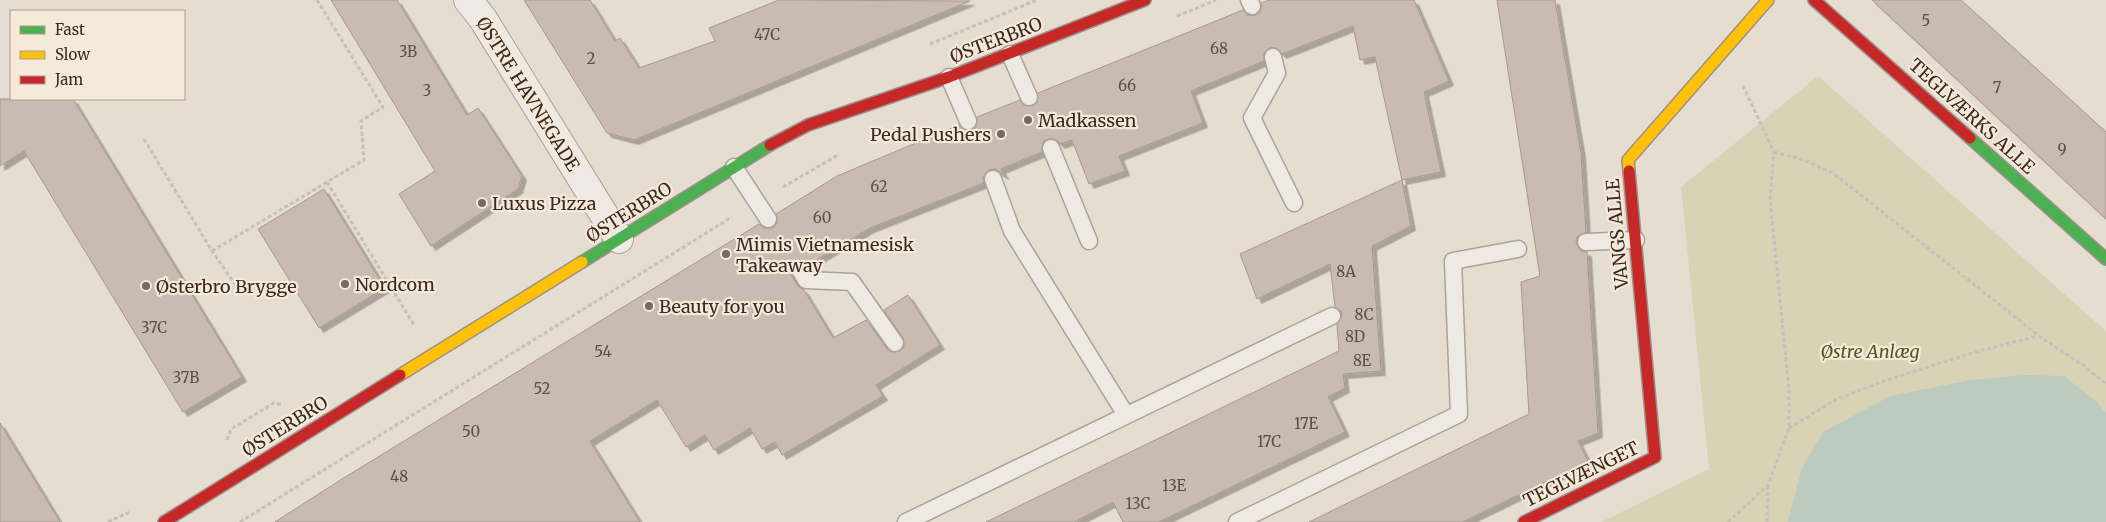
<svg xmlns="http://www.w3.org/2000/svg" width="2106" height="522" viewBox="0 0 2106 522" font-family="Merriweather,serif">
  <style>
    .green { fill: #d8d3b4 }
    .water { fill: #bccac0 }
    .building { fill: #cabbb2; stroke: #a79890; filter: url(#shadow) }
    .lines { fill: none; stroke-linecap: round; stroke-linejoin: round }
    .lane-casing { stroke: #aca299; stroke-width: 19 }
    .street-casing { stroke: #aca299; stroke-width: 30 }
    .fast-casing { stroke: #9b928a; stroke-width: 14 }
    .slow-casing { stroke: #9b928a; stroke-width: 14 }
    .jam-casing { stroke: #9b928a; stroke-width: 14 }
    .path { stroke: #c7c0b9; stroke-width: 3; stroke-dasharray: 4 2.5; stroke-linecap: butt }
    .lane { stroke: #eee9e3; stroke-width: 16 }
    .street { stroke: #eee9e3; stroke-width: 28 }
    .fast { stroke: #4caf50; stroke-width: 11 }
    .slow { stroke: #ffc107; stroke-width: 11 }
    .jam { stroke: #c62828; stroke-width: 11 }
    .poi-dot { fill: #77695f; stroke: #f5e9d9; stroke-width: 2 }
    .labels { text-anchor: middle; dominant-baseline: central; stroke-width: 4.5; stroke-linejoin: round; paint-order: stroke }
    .number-label { font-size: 15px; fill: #5f4e45 }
    .street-label { font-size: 18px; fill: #3b2a21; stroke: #f5e9d9 }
    .poi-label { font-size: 18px; fill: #3b2a21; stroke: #f5e9d9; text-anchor: start }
    .park-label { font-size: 18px; font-style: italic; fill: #525728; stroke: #f5e9d9 }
  </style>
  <defs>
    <filter id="shadow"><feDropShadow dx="4.5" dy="4.5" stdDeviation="0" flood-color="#0004"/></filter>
  </defs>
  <rect width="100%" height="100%" fill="#e6ddd1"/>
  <path class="green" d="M1818,76L2106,331V522H1601L1709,469L1681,187Z"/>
  <path class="water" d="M2025,375L2064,376L2096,401L2106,413V522H1788L1802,468L1823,432L1890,396L1971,380Z"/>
  <path class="building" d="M331,0H397L467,115L478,108L522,176L518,189L431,246L399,194L435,171Z
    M524,0H590L615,41L620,38L639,68L715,41L709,28L779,0L970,1L634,140L607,133Z
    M1269,0H1414L1449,81L1424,92L1441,172L1402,180L1375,57L1360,60L1353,26L1282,54L1276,48L1270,47L1264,54V61L1191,91L1203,123L1119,156L1125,171L1089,184L1072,140L1060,144L1057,140L1048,139L1043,142L1042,152L1001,169L1004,175L995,169L989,170L983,177L984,183L870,228L808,265L800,260L794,262L790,270L791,275L798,286L804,290L833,338L866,320L887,349L891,352L900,351L904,347L903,338L884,310L908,295L940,345L876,385L883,396L782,455L775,442L762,449L750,428L714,450L705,435L686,447L657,400L590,441L640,522H275L342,479L759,224L764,228H773L777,223L776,214L837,176L959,125L962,129L971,130L976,127L977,117L1020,100L1024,105L1033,106L1037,102L1038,93L1243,10L1247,15H1256L1261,11V3Z
    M1497,0H1555L1581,153L1586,232L1577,237L1576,243L1581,251L1587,252L1598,433L1578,441L1588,461L1463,522H1309L1529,414L1521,282L1540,276Z
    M1872,0H1961L2106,132V219Z
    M0,99H73L242,377L183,412L24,151L0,166Z
    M1402,180L1411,226L1372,246L1381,371L1343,374L1345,388L1328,397L1345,432L1159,522H1123L1113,502L1074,522H986L1339,351L1337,325L1342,316L1341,311L1335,307L1330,264L1257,299L1240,254Z
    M324,189L385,288L319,328L258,229Z
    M0,423L60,522H0Z"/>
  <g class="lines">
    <g class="lane-casing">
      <path id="lane" d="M1249,0L1252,6
        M1010,54L1029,97
        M1273,57L1277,73L1252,118L1294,203
        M949,77L968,121
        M1051,148L1089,241
        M734,167L768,219
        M993,179L1012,231L1126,415
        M1586,242L1636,240
        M800,270L806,280L852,282L895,343
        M906,522L1332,316
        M1237,522L1459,414L1453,261L1518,249"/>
    </g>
    <g class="street-casing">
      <path id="street" d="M468,0L483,19L619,239"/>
    </g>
    <g class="fast-casing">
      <path id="fast" d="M1970,138L2106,259
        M582,262L770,145"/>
    </g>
    <g class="slow-casing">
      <path id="slow" d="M1629,171L1628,160L1768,0
        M400,375L582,262"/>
    </g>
    <g class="jam-casing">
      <path id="jam" d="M1814,0L1970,138
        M770,145L808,125L949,77L1145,0
        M164,522L400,375
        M1524,522L1655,457L1629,171"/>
    </g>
    <path class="path" d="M1177,16L1216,0
      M930,44L1037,0
      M144,139L212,251L239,290
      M1774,152L1804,160L1833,173L2039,336L2083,365L2106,384
      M327,182L414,325
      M783,187L838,155
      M212,251L364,160L361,121L383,107L317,0
      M1789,428L1837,399L1884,381L1982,350L2038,336
      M227,440L231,429L274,403L283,405
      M108,522L130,512
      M240,522L732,217
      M1728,522L1768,485L1789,428V391L1770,198L1774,152L1742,84
      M1767,522L1768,486"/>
    <use href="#lane" class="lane"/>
    <use href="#street" class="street"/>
    <use href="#fast" class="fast"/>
    <use href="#slow" class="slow"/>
    <use href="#jam" class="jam"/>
  </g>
  <g class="poi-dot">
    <circle cx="1028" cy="120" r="5"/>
    <circle cx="1001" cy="134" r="5"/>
    <circle cx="482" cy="203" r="5"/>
    <circle cx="726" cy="254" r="5"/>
    <circle cx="345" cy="284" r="5"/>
    <circle cx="146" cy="286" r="5"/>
    <circle cx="649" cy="306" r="5"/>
  </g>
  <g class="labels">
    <g class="number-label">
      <text x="1926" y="20">5</text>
      <text x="767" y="34">47C</text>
      <text x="1219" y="48">68</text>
      <text x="408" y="51">3B</text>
      <text x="591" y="58">2</text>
      <text x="1127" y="85">66</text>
      <text x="1997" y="87">7</text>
      <text x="427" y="90">3</text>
      <text x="2062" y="149">9</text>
      <text x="879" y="186">62</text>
      <text x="822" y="217">60</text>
      <text x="1346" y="271">8A</text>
      <text x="1364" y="314">8C</text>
      <text x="154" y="327">37C</text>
      <text x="1355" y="336">8D</text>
      <text x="603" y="351">54</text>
      <text x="1362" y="360">8E</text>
      <text x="186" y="377">37B</text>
      <text x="542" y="388">52</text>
      <text x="1306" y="423">17E</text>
      <text x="471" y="431">50</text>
      <text x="1269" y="441">17C</text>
      <text x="399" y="476">48</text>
      <text x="1174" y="485">13E</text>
      <text x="1138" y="503">13C</text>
    </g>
    <g class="street-label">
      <text transform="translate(996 40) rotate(-21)">ØSTERBRO</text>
      <text transform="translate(528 94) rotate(58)">ØSTRE HAVNEGADE</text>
      <text transform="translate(1972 116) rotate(42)">TEGLVÆRKS ALLE</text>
      <text transform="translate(629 212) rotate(-32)">ØSTERBRO</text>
      <text transform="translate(1617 234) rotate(-95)">VANGS ALLE</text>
      <text transform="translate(285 426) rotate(-32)">ØSTERBRO</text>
      <text transform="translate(1581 474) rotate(-26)">TEGLVÆNGET</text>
    </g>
    <g class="poi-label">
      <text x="1038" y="120">Madkassen</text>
      <text x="991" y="134" text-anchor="end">Pedal Pushers</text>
      <text x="492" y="203">Luxus Pizza</text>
      <text x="736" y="244">Mimis Vietnamesisk<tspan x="736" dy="21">Takeaway</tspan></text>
      <text x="355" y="284">Nordcom</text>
      <text x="156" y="286">Østerbro Brygge</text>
      <text x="659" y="306">Beauty for you</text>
    </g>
    <g class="park-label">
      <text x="1870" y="351">Østre Anlæg</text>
    </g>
  </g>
  <rect x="10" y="10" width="175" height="90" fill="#f5e9d9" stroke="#ab9d8f"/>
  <rect x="20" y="26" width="25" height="8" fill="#4caf50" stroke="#ab9d8f"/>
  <text x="55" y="35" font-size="15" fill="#3b2a21">Fast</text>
  <rect x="20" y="51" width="25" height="8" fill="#ffc107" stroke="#ab9d8f"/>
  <text x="55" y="60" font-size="15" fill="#3b2a21">Slow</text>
  <rect x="20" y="76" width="25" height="8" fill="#c62828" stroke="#ab9d8f"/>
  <text x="55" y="85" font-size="15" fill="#3b2a21">Jam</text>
</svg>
